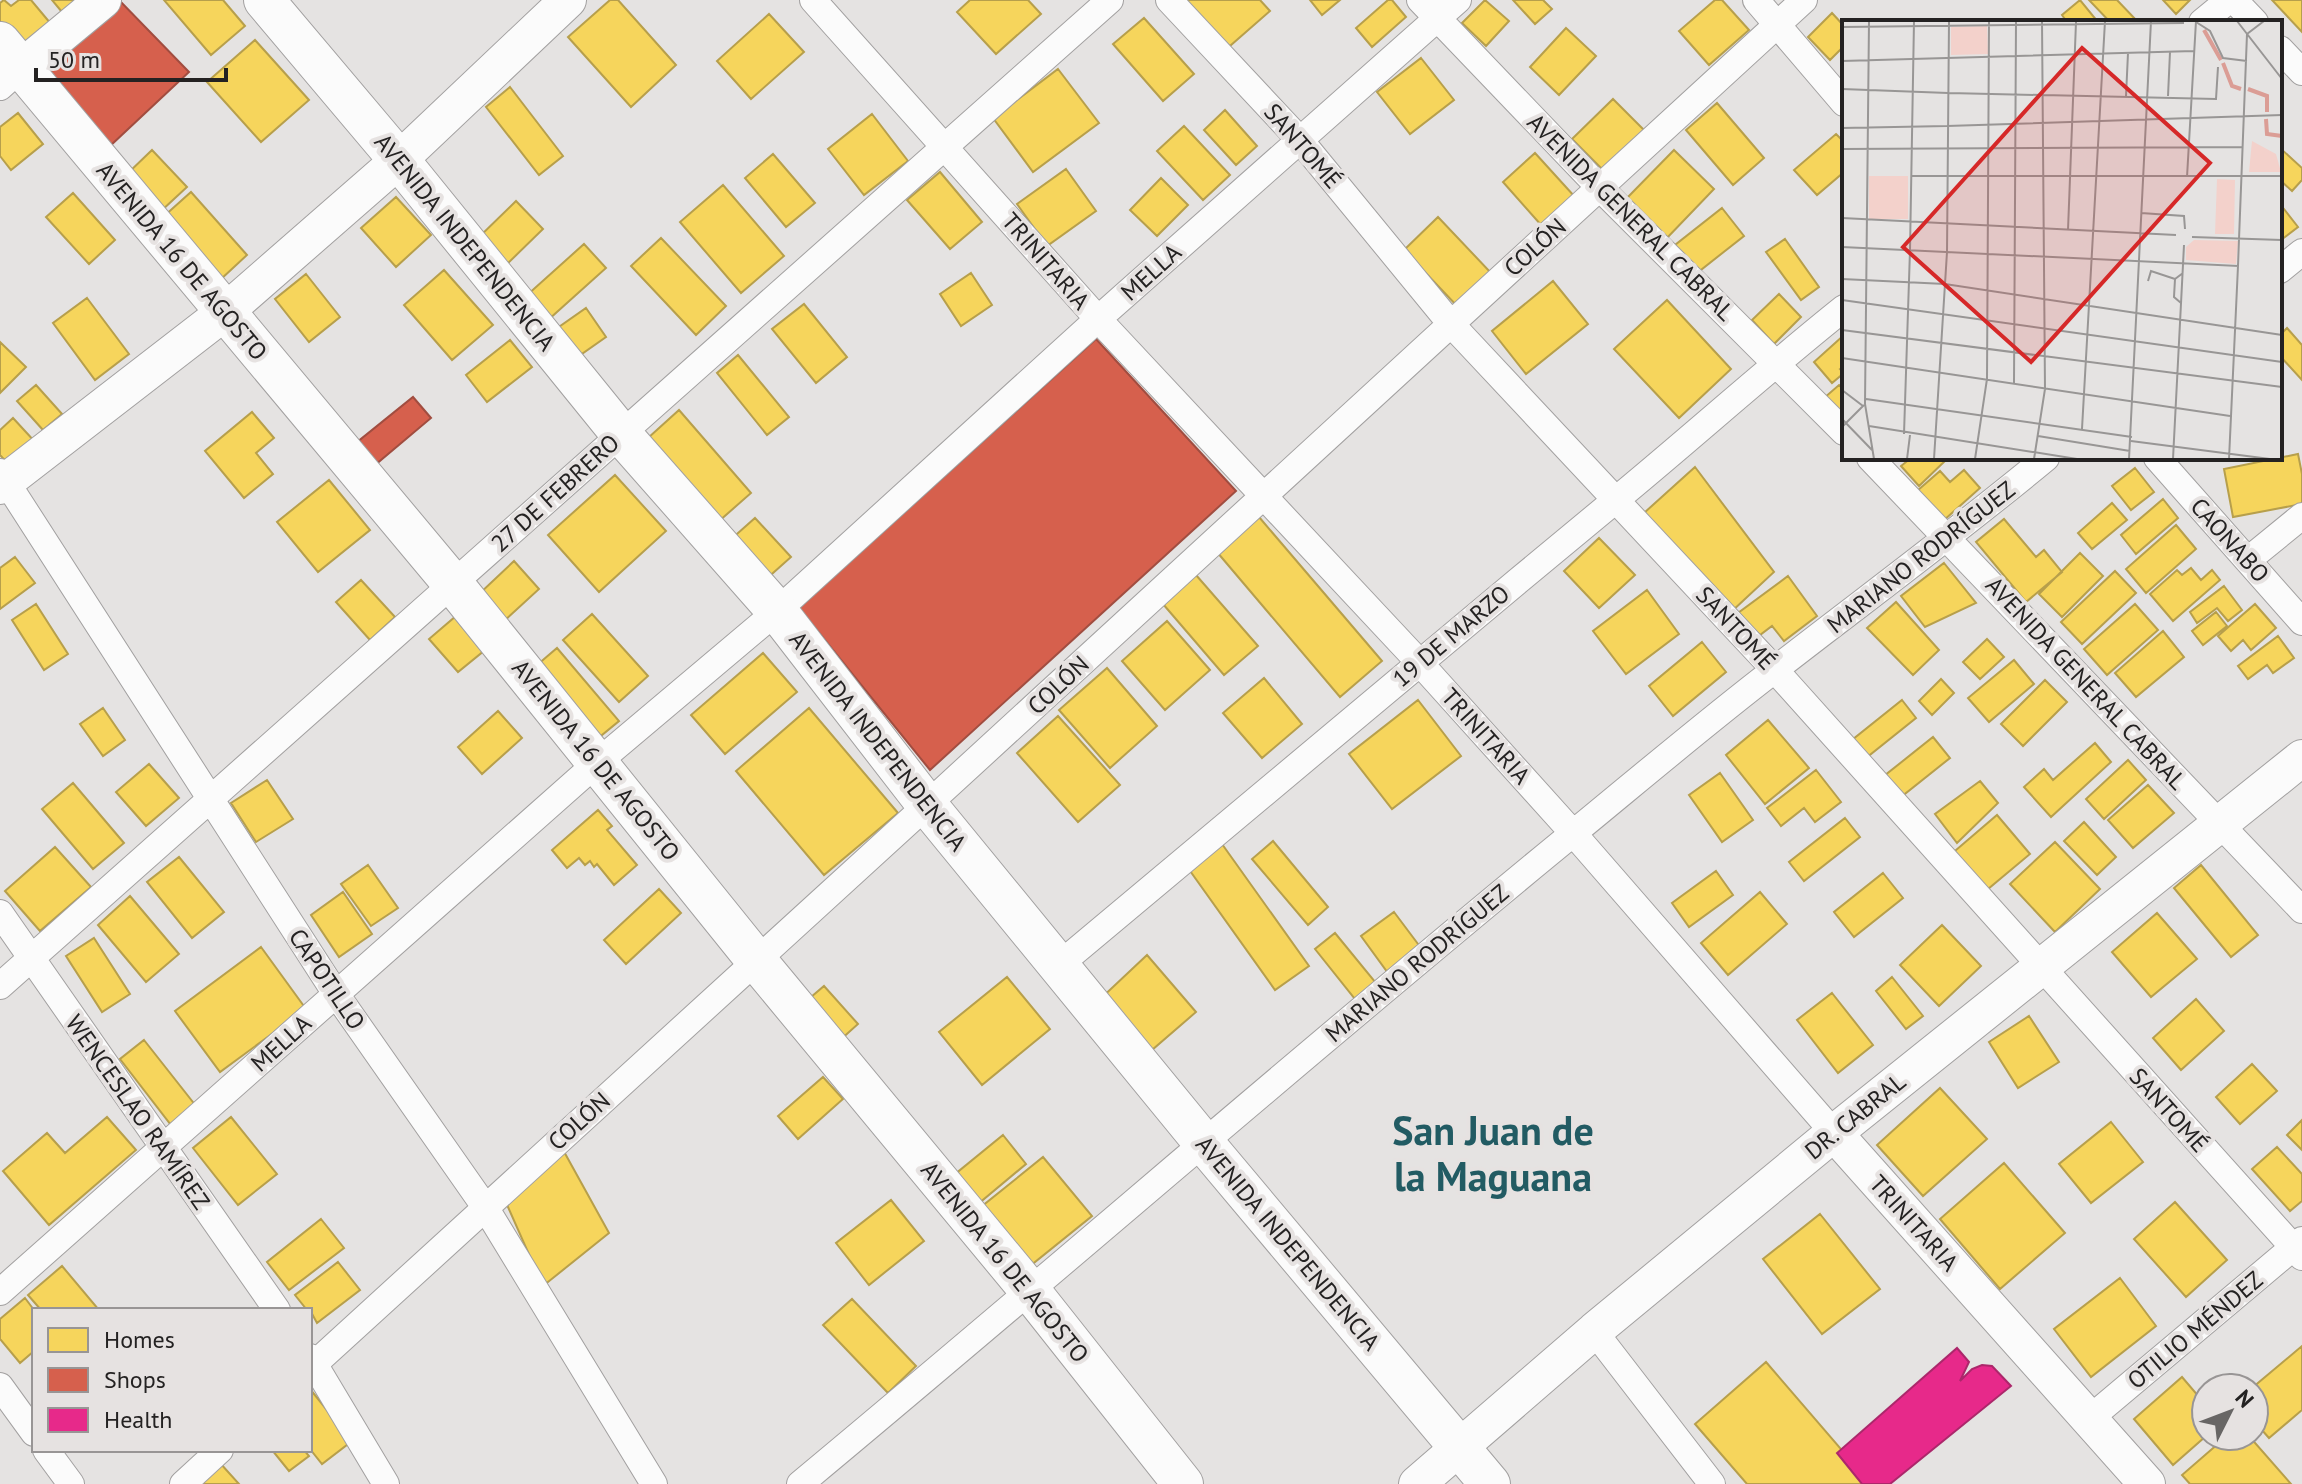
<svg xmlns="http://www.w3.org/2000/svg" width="2302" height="1484" viewBox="0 0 2302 1484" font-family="'PT Sans',sans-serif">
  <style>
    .homes { fill: #f6d55c; stroke: #b79f4b; stroke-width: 2 }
    .shops { fill: #d6604d; stroke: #a14d40; stroke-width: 2 }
    .health { fill: #e7298a; stroke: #ac276b; stroke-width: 2 }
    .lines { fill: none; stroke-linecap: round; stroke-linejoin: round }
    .street-casing { stroke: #a2a0a0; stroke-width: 28 }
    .secondary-casing { stroke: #a2a0a0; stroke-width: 38 }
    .primary-casing { stroke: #a2a0a0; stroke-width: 42 }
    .street { stroke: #fbfbfb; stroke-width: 26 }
    .secondary { stroke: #fbfbfb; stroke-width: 36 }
    .primary { stroke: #fbfbfb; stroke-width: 40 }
    .labels { text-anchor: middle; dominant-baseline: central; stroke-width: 8; stroke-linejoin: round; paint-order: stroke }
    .street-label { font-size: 24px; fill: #242222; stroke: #e6e2e1 }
    .town-label { font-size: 40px; font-weight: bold; fill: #225b63; stroke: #e6e2e1 }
    .inset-river { fill: none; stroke: #db9d95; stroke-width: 4 }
    .inset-road { fill: none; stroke: #989695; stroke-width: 2 }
    .view { fill: #d62828; fill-opacity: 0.15; stroke: #d62828; stroke-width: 4 }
    .inset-edge { fill: none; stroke: #242222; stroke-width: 4 }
  </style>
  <rect width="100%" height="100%" fill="#e5e3e2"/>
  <path class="homes" d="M4,0L11,6L19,0H31L51,24L21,50L0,24V3Z
    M52,0H76L62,12Z
    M164,0H223L245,26L211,55Z
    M610,0H618L676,65L631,107L568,37Z
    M970,0H1028L1041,14L996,54L957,12Z
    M1177,0H1260L1270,11L1223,52Z
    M1310,0H1340L1322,15Z
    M1388,0H1392L1406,17L1372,47L1356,28Z
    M1485,0L1509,21L1486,46L1462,23Z
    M1513,0H1543L1552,9L1535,24Z
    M1715,0H1722L1749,30L1709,65L1679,31Z
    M2080,0L2098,22H2067L2062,15Z
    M2089,0H2117L2138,22H2110Z
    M2163,0H2190L2176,14Z
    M2272,0H2302V32Z
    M1832,13L1844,26V46L1830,60L1808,37Z
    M769,14L804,52L751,99L717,61Z
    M1144,18L1194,74L1163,101L1113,44Z
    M1566,28L1596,56L1559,95L1530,67Z
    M255,40L309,100L261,142L207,82Z
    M1421,58L1454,100L1410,134L1377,92Z
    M1058,69L1099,123L1033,172L993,118Z
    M510,87L563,156L539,175L486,107Z
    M1613,99L1645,131L1604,171L1572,139Z
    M1717,103L1764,158L1733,185L1686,130Z
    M1225,110L1257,146L1236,165L1204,130Z
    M18,113L43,144L11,170L0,156V127Z
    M872,114L908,161L864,195L828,149Z
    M1184,126L1230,175L1203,200L1157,151Z
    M1836,134L1844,142V172L1817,195L1794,170Z
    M2280,148L2302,168V180L2292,191L2280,180Z
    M152,150L187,187L161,211L126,175Z
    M1674,150L1714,189L1665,240L1625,200Z
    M1535,153L1575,197L1542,226L1503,182Z
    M773,154L815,203L786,227L745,178Z
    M1066,169L1096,211L1047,246L1017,204Z
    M940,172L982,222L950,249L907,200Z
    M1161,178L1188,205L1157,236L1130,210Z
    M723,185L784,256L741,293L680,222Z
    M191,192L247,255L220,280L163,217Z
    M73,193L115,240L89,264L46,217Z
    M396,197L431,235L396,267L361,228Z
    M516,201L543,229L504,267L477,239Z
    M2280,204L2298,227L2281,240L2280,239Z
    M1722,208L1744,236L1697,273L1675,245Z
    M1438,217L1492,274L1458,307L1404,250Z
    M661,238L726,306L696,335L631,266Z
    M1785,239L1819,287L1801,300L1766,252Z
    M584,244L606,268L548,320L526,296Z
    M444,270L493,325L452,360L404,305Z
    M971,273L992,305L961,326L940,294Z
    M306,274L340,317L309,342L275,299Z
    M1553,281L1588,324L1526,374L1492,331Z
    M1779,294L1801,317L1774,344L1752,320Z
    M87,298L129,354L95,380L53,323Z
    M1667,300L1731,369L1679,418L1614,349Z
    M804,304L847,357L816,383L772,329Z
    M586,308L606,337L576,358L556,329Z
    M2287,328L2302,345V380L2280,356V335Z
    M1844,335V366L1840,369L1844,373L1832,383L1814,362Z
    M510,340L532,367L487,402L466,375Z
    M0,342L26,367L0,393Z
    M738,355L789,417L767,435L717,373Z
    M36,385L62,414L43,430L17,401Z
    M1839,385L1844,390V420L1824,398Z
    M679,410L751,493L710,529L638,447Z
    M252,412L274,438L256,453L273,474L244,498L205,451Z
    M13,418L36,443L10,466L0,455V430Z
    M2298,454L2302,474V504L2233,517L2224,469Z
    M1911,458H1944L1946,460L1919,486L1901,466Z
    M1695,467L1774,572L1731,612L1644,513Z
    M2135,468L2154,492L2131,510L2112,486Z
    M1964,470L1980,488L1943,521L1917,491L1940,471L1950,482Z
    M615,475L666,531L599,592L548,535Z
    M329,480L370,530L318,572L277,522Z
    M2163,499L2178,518L2136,554L2121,535Z
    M2112,503L2127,520L2092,549L2078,533Z
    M1259,517L1382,661L1340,697L1217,552Z
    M755,518L791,557L764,581L729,541Z
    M2004,519L2036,557L2044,550L2062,572L2026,602L1976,542Z
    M2176,525L2196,549L2146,593L2126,569Z
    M1599,538L1635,575L1599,608L1564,571Z
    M2080,553L2103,576L2062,617L2039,594Z
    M15,557L35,583L0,609V568Z
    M514,561L539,589L503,622L478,595Z
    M1944,563L1976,603L1925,627L1901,596Z
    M2191,568L2201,580L2212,570L2220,580L2173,621L2150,594L2177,570L2182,575Z
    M2115,571L2136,593L2082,644L2061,622Z
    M1196,575L1258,646L1224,675L1163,604Z
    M1788,576L1817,616L1784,641L1772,626L1756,638L1738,613Z
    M361,580L395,617L370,640L336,602Z
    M2224,586L2242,610L2228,621L2217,608L2197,623L2190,612Z
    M1647,590L1679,634L1626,674L1593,631Z
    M1896,602L1939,650L1913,675L1867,628Z
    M36,604L68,654L44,670L12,620Z
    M2135,604L2158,630L2107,675L2084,649Z
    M2255,604L2276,628L2251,650L2243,640L2231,651L2218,636Z
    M2216,612L2227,626L2203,645L2192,631Z
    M592,614L648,676L619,702L563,640Z
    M456,616L485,650L458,672L429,639Z
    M1167,621L1210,670L1165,710L1122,661Z
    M2163,631L2184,657L2136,697L2115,673Z
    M2278,636L2294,658L2273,673L2267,665L2248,679L2238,666Z
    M1987,639L2004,657L1980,679L1963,662Z
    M1702,642L1726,672L1673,716L1649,686Z
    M557,648L619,721L591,744L530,671Z
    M763,653L797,692L725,754L691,715Z
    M2014,660L2034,684L1989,722L1968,698Z
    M1107,668L1157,726L1110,768L1059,710Z
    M1264,678L1302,724L1262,758L1223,713Z
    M1941,679L1954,693L1932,715L1919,701Z
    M2045,680L2067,702L2023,746L2001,724Z
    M1418,700L1461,756L1392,809L1349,754Z
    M1902,700L1916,718L1866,758L1852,740Z
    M103,708L125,740L103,756L80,724Z
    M809,708L898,813L824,875L736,771Z
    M498,711L522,738L482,774L458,747Z
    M1058,716L1120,785L1078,822L1017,753Z
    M1768,720L1809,768L1765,804L1726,755Z
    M1933,737L1950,758L1901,797L1884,776Z
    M2095,743L2111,762L2051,817L2024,787L2044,769L2053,780Z
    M2128,760L2146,780L2104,819L2086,799Z
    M149,764L179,798L146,826L116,792Z
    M1816,770L1841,802L1815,822L1804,808L1781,826L1767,808Z
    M1720,773L1753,820L1722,842L1689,795Z
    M267,780L293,819L256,842L231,803Z
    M1980,781L1998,803L1957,843L1935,814Z
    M73,783L124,843L93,869L42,809Z
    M2148,785L2174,813L2133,848L2108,820Z
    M598,810L612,826L607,830L637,865L614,885L597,864L594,867L590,861L585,865L579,858L567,868L552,850Z
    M1997,815L2030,854L1982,894L1949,856Z
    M1845,818L1860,837L1804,881L1789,862Z
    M2084,822L2116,857L2097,875L2064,841Z
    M1273,841L1328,907L1308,925L1252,859Z
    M2055,842L2100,889L2055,932L2010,884Z
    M1222,844L1309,966L1275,990L1188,868Z
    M55,847L91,887L40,931L5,891Z
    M179,857L224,912L192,938L147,882Z
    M368,865L398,908L371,926L341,884Z
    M2201,865L2258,935L2231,957L2174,888Z
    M1716,871L1733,895L1689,927L1672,903Z
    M1883,873L1903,898L1854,937L1834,912Z
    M659,889L681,913L626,964L604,940Z
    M343,892L372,934L339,957L311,915Z
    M1760,892L1787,924L1728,975L1701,943Z
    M130,896L179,954L146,982L98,925Z
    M1394,912L1421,948L1388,973L1361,936Z
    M2157,913L2197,959L2151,997L2112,952Z
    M1942,925L1981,966L1939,1006L1900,965Z
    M1335,933L1376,983L1355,999L1315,949Z
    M94,938L130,994L102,1012L66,956Z
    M261,947L306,1009L220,1072L175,1011Z
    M1147,955L1196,1012L1145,1056L1097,1002Z
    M1007,977L1050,1029L982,1085L939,1032Z
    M1892,977L1923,1016L1906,1029L1876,991Z
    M824,986L858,1024L839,1041L804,1003Z
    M1832,993L1873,1045L1838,1073L1797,1020Z
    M2196,999L2224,1031L2181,1070L2153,1038Z
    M2029,1016L2059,1062L2018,1088L1989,1042Z
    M144,1040L196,1106L171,1125L120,1059Z
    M2252,1064L2277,1091L2240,1124L2216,1097Z
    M823,1077L843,1099L798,1139L778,1116Z
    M1940,1088L1987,1139L1923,1196L1877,1145Z
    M107,1117L136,1150L49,1225L3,1171L47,1133L65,1153Z
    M231,1117L277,1174L238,1205L193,1148Z
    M2302,1120V1150L2287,1135Z
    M2111,1122L2143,1162L2091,1203L2059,1164Z
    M1003,1135L1026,1164L978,1204L954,1175Z
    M2277,1147L2302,1174V1201L2290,1211L2252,1169Z
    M562,1148L609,1233L543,1286L504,1198Z
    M1043,1157L1092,1216L1030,1266L981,1207Z
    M2004,1163L2065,1233L2000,1289L1940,1219Z
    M891,1200L924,1241L869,1285L836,1243Z
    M2175,1202L2227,1260L2186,1297L2134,1239Z
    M1820,1214L1880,1289L1822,1334L1763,1259Z
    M321,1219L344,1248L289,1290L267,1262Z
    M338,1262L360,1290L317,1323L310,1310H307L295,1295Z
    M62,1266L99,1310H41L28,1295Z
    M2120,1278L2156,1326L2091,1377L2054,1329Z
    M25,1298L34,1310V1351L20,1363L0,1339V1319Z
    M852,1299L916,1366L888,1393L823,1325Z
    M2302,1346V1410L2269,1438L2254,1421L2252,1388Z
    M1766,1362L1871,1484H1747L1695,1424Z
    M2182,1377L2206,1405V1436L2173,1465L2134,1419Z
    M310,1389L352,1441L322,1464L310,1449Z
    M2227,1436H2249L2291,1484H2190L2182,1475Z
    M272,1450H304L309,1456L289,1471Z
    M220,1463L239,1484H197Z"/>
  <path class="shops" d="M119,0L189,72L110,146L41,73Z
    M1096,339L1236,491L930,770L799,608Z
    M413,397L431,418L375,465L356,443Z"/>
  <path class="health" d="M1957,1348L1969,1362L1960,1381L1972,1369L1982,1365L1992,1366L2011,1386L1890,1484H1862L1837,1453Z"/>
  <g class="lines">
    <g class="street-casing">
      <path id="street" d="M813,0L1098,319L1419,662L1573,833L1834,1133
        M1169,0L1300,140L1451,324L1775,670L2302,1257
        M1420,0L1600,188L1844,432
        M1756,0L1844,103
        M2234,0L2255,22
        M2202,22L2229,0
        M2280,49L2302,72
        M0,87L21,68
        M2280,270L2302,252
        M1870,458L2302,910
        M2157,458L2302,622
        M0,472L336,994L485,1207L654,1484
        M2248,560L2302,516
        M0,913L277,1310
        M1059,965C1243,810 1427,656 1612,503C1690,439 1765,371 1844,308
        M0,986L1110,0
        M0,1292L598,762L777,611L1098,319L1458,0
        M1594,1331L1712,1484
        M310,1357L386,1484
        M310,1368L927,805L1804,0
        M0,1386L34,1433
        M2088,1420L2302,1240
        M46,1450L71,1484
        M183,1484L220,1450
        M800,1484C1060,1268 1314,1045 1576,831C1643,776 1709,720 1777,668C1867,598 1958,531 2046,458"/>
    </g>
    <g class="secondary-casing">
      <path id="secondary" d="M21,68L103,0
        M0,486L225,312L399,160L568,0
        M1834,1133L2147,1484
        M1417,1484L1594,1331L1834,1133L2302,758"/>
    </g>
    <g class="primary-casing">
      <path id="primary" d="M264,0L399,160L621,434L777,611L927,805L1203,1142L1490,1484
        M0,42L453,584L756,960L1031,1292L1183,1484"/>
    </g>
    <use href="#street" class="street"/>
    <use href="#secondary" class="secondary"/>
    <use href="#primary" class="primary"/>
  </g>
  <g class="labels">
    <g class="street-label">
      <text transform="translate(1303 146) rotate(49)">SANTOMÉ</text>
      <text transform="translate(1631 217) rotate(45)">AVENIDA GENERAL CABRAL</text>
      <text transform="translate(465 242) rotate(51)">AVENIDA INDEPENDENCIA</text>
      <text transform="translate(1535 247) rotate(-42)">COLÓN</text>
      <text transform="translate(182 261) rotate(50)">AVENIDA 16 DE AGOSTO</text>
      <text transform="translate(1046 261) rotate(49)">TRINITARIA</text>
      <text transform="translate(1151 272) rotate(-42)">MELLA</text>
      <text transform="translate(555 493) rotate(-42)">27 DE FEBRERO</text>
      <text transform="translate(2230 540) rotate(48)">CAONABO</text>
      <text transform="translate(1921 557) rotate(-38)">MARIANO RODRÍGUEZ</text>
      <text transform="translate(1736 628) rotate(47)">SANTOMÉ</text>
      <text transform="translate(1451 636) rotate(-40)">19 DE MARZO</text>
      <text transform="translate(2086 683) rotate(47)">AVENIDA GENERAL CABRAL</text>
      <text transform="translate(1058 685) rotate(-43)">COLÓN</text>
      <text transform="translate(1486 736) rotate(48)">TRINITARIA</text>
      <text transform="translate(878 741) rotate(52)">AVENIDA INDEPENDENCIA</text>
      <text transform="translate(596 760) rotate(51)">AVENIDA 16 DE AGOSTO</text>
      <text transform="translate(1417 963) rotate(-40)">MARIANO RODRÍGUEZ</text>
      <text transform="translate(327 979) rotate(56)">CAPOTILLO</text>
      <text transform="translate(281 1043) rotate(-42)">MELLA</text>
      <text transform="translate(2169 1110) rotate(48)">SANTOMÉ</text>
      <text transform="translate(138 1112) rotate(55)">WENCESLAO RAMÍREZ</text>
      <text transform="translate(1855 1116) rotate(-39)">DR. CABRAL</text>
      <text transform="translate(579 1121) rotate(-42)">COLÓN</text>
      <text transform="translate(1914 1223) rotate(48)">TRINITARIA</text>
      <text transform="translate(1288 1243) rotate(50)">AVENIDA INDEPENDENCIA</text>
      <text transform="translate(1005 1262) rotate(51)">AVENIDA 16 DE AGOSTO</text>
      <text transform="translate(2195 1330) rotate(-40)">OTILIO MÉNDEZ</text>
    </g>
    <g class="town-label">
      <text x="1493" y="1130">San Juan de<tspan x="1493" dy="46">la Maguana</tspan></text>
    </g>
  </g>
  <g transform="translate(1842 20)">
    <rect width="440" height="440" fill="#e5e3e2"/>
    <path d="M145,6L146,34L109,35V7ZM410,121L434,134L439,152H407ZM27,156H66V199H27ZM375,159L393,160L392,214H373ZM352,220L396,221L394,244L344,240V227Z" fill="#f3d1cb"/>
    <path class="inset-river" d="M362,10L379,40M381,43L390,66L399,69M406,69L425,76V92M424,99L425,114L440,116"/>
    <path class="inset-road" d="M27,1L23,384L32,439M395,1L440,59M354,2L368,11L381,38L405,41M0,7L342,3M0,41L352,31M0,69L106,73M107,73L374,79L376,47M284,76L286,33M326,76L328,32M105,106L440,95M0,108L105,106M0,129L400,127M69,156H440M345,157L354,1M299,193L342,196L343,209M0,198L334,215M226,210L234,2M350,217L440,220M397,219L405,14L422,1M0,227L396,246L397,219M68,230L72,1M105,232L107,1M0,259L103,264L440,315M306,261L309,251L333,259M0,280L440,342M339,283L332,277L333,259L341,253M0,310L440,367M0,338L388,396M172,363L174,1M0,370L21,386M24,379L290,417M0,399L30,430M27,406L235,439M0,407L22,385M240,409L263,1M62,414L68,230M196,416L288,431M289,421L428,439M65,439L68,415M92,439L105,232M133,439L145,359L147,1M192,439L203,369L200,1M287,439L309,1M331,439L342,225M387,439L396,246"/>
    <path class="view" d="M240,28L368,143L189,342L61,227Z"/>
    <rect width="440" height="440" class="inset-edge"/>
  </g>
  <rect x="32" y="1308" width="280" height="144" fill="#e6e2e1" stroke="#989595" stroke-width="2"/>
  <rect x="48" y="1328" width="40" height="24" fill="#f6d55c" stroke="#989595" stroke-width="2"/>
  <text x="104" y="1348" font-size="24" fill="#242222">Homes</text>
  <rect x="48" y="1368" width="40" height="24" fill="#d6604d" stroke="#989595" stroke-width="2"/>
  <text x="104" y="1388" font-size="24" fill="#242222">Shops</text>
  <rect x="48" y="1408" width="40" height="24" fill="#e7298a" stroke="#989595" stroke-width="2"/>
  <text x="104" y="1428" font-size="24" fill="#242222">Health</text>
  <g transform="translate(2230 1412) rotate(48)"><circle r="38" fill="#e6e2e1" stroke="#989595" stroke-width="2"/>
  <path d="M0-6L14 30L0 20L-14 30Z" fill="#686665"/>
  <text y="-12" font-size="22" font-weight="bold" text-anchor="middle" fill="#242222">N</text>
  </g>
  <path d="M36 68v12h190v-12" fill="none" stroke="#242222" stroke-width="4"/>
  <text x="48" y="68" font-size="24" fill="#242222" stroke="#e6e2e1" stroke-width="6" paint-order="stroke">50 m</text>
</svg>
